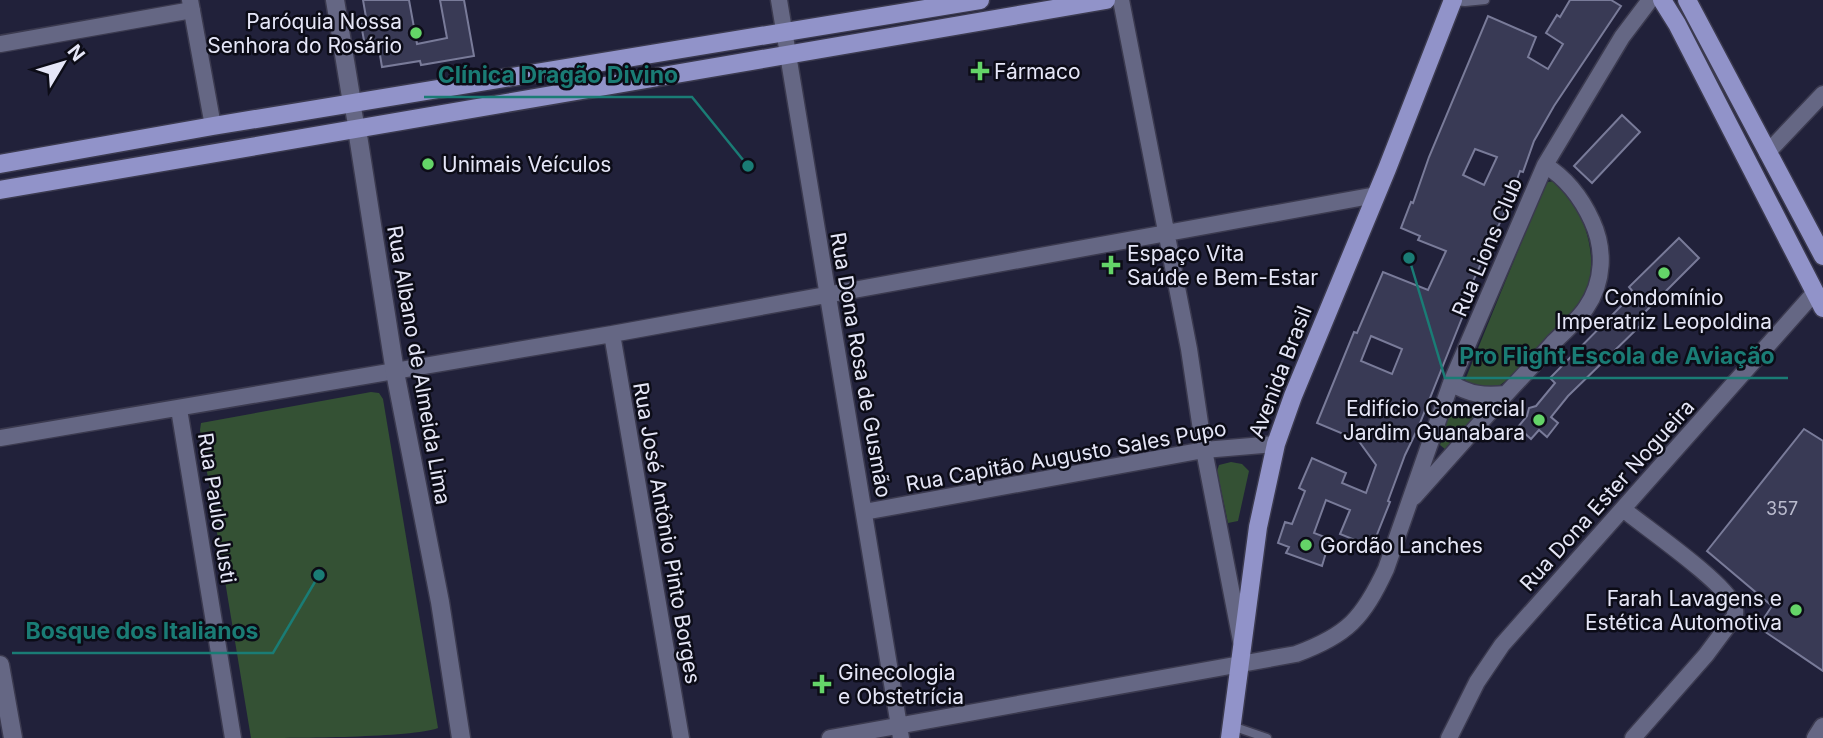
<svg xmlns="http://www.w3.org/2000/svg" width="1823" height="738" viewBox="0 0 1823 738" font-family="Inter,sans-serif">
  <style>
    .green { fill: #345134 }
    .building { fill: #393a55; stroke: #797b99; stroke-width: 2; fill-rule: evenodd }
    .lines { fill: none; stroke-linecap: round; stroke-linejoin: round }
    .service-casing { stroke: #3b3a4f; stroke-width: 11 }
    .minor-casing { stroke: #3b3a4f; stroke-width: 19 }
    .tertiary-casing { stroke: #3b3a4f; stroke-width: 21 }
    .primary-casing { stroke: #3b3a4f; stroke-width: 21 }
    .service { stroke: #656784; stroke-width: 8 }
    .minor { stroke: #656784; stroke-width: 16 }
    .tertiary { stroke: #656784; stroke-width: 18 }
    .primary { stroke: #9193c9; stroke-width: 18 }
    .poi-dot { fill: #64d468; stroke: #0c0c17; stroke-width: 2.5 }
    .labels { text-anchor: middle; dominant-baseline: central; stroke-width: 5; stroke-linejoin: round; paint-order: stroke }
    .number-label { font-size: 18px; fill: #babbce }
    .poi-label { font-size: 21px; fill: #e5e6f7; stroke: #0c0c17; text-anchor: start }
    .street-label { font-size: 21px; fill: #e5e6f7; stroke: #0c0c17 }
    .leader { fill: none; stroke: #1a7c75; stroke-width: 2.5 }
    .callout-dot { fill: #1a7c75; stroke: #0c0c17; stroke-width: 2.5 }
    .callout-label { font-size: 23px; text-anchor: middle; font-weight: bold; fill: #1a7c75; stroke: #0c0c17; stroke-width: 5; stroke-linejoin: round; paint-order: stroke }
  </style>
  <rect width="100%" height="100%" fill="#21213a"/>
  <path class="green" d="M1554,181C1584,205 1601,258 1585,294C1576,312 1553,333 1539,347C1529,358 1504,387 1490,390C1484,391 1475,389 1469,388L1465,380L1542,192L1548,182Z
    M371,392L379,393L383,399L438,728C411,738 289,738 251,738L200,430L201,423Z
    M1464,404L1476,409L1478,417L1446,450L1440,445L1449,415L1455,407Z
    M1231,462L1242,464L1249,471L1238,521L1228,523L1217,471L1219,465Z"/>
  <path class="building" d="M363,0H409L417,44L447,38L440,0H464L474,56L421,65L420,61L382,67L378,43L365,46L361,24L367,23Z
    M1570,0H1611L1621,6L1554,106L1534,141L1523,172L1520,171L1509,203L1468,292L1472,293L1418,428L1405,455L1388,501L1390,502L1372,547L1340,534L1350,510L1326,500L1314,533L1330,539L1322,566L1286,553L1289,547L1278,543L1285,522L1292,524L1305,491L1299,488L1312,458L1346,473L1342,483L1366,493L1376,465L1358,440L1317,423L1354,332L1357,333L1383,272L1428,290L1446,251L1418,240L1420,236L1401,228L1411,202L1413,203L1429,157L1488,16L1536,37L1528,57L1548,69L1563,44L1546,33L1557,15L1560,17ZM1475,149L1497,157L1484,185L1463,175ZM1371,336L1402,349L1392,374L1361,361Z
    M1622,115L1640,132L1592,183L1574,166Z
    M1679,238L1699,258L1639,318L1644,322L1568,396L1551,417L1558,423L1547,437L1539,430L1531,439L1518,427L1527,416L1529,408L1536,406L1555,383L1550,378L1634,293L1629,287Z
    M1804,429L1823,441V671L1758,627L1772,606L1707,551Z"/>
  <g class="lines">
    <g class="service-casing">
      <path id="service" d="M1454,1L1465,2L1485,0
        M1232,726L1267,738"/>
    </g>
    <g class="minor-casing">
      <path id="minor" d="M190,0L213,126
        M779,0L901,738
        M1121,0L1189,349L1204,450L1241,641
        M0,44L192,10
        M352,103L357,129
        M1767,153L1823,94
        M612,334L681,738
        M1451,383C1470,395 1484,396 1506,394C1522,377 1538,360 1553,343C1564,332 1578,320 1586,308C1604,282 1605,249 1592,221C1582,199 1566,178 1545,165
        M179,409L233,738
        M0,438L612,334L1376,195
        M1414,497L1506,394
        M1623,509C1646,528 1725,582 1734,606C1736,610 1735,611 1735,616L1706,655L1633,738
        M864,512L1204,450L1276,444
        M830,738L1296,654C1348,635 1363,618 1386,569L1451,383L1545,165L1622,37L1650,0
        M1449,738L1477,682L1502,645L1815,292"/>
    </g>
    <g class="tertiary-casing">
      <path id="tertiary" d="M335,0L352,103
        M357,129L395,372L440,602L461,738
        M0,665L13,738
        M1816,738L1823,727"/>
    </g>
    <g class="primary-casing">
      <path id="primary" d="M1662,0L1677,24L1823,308
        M1687,0L1823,256
        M0,164L213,126L980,0
        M0,190L1106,0
        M1230,738L1258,527L1276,444L1293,396L1387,169L1453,0"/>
    </g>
    <use href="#service" class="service"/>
    <use href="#minor" class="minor"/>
    <use href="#tertiary" class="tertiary"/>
    <use href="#primary" class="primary"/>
  </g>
  <g class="poi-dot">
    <circle cx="416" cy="33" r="7"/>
    <path d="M976.5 60.5h7v7h7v7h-7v7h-7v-7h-7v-7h7z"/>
    <circle cx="428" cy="164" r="7"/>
    <path d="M1107.5 254.5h7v7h7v7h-7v7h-7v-7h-7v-7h7z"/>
    <circle cx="1664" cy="273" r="7"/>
    <circle cx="1539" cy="420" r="7"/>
    <circle cx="1306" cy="545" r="7"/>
    <circle cx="1796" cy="610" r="7"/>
    <path d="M818.5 673.5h7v7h7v7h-7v7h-7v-7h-7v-7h7z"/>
  </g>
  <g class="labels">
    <g class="number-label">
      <text x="1782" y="508">357</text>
    </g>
    <g class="poi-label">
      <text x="402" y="21" text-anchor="end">Paróquia Nossa<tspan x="402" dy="24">Senhora do Rosário</tspan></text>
      <text x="994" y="71">Fármaco</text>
      <text x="442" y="164">Unimais Veículos</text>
      <text x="1127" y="253">Espaço Vita<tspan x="1127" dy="24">Saúde e Bem-Estar</tspan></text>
      <text x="1664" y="297" text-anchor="middle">Condomínio<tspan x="1664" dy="24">Imperatriz Leopoldina</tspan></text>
      <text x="1525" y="408" text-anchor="end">Edifício Comercial<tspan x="1525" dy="24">Jardim Guanabara</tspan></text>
      <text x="1320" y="545">Gordão Lanches</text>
      <text x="1782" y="598" text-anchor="end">Farah Lavagens e<tspan x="1782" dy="24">Estética Automotiva</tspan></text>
      <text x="838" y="672">Ginecologia<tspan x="838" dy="24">e Obstetrícia</tspan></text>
    </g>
    <g class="street-label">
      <text transform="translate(1487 247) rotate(-67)">Rua Lions Club</text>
      <text transform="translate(419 365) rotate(80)">Rua Albano de Almeida Lima</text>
      <text transform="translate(861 365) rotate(80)">Rua Dona Rosa de Gusmão</text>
      <text transform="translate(1280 372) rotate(-69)">Avenida Brasil</text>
      <text transform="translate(1066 456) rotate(-10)">Rua Capitão Augusto Sales Pupo</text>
      <text transform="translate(1607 495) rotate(-48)">Rua Dona Ester Nogueira</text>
      <text transform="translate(217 508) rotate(81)">Rua Paulo Justi</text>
      <text transform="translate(667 533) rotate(80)">Rua José Antônio Pinto Borges</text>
    </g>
  </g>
  <path class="leader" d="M748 166L692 97H424M1409 258L1445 378H1788M319 575L273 653H12"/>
  <g class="callout-dot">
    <circle cx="748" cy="166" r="7"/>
    <circle cx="1409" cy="258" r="7"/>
    <circle cx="319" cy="575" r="7"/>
  </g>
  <g class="callout-label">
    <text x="558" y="83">Clínica Dragão Divino</text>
    <text x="1617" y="364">Pro Flight Escola de Aviação</text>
    <text x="142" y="639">Bosque dos Italianos</text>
  </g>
  <g transform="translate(63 63) rotate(52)" stroke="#0c0c17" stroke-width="5" paint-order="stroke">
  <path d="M0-5L12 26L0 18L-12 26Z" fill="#e5e6f7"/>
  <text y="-10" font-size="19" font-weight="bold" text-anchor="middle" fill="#e5e6f7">N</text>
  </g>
</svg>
